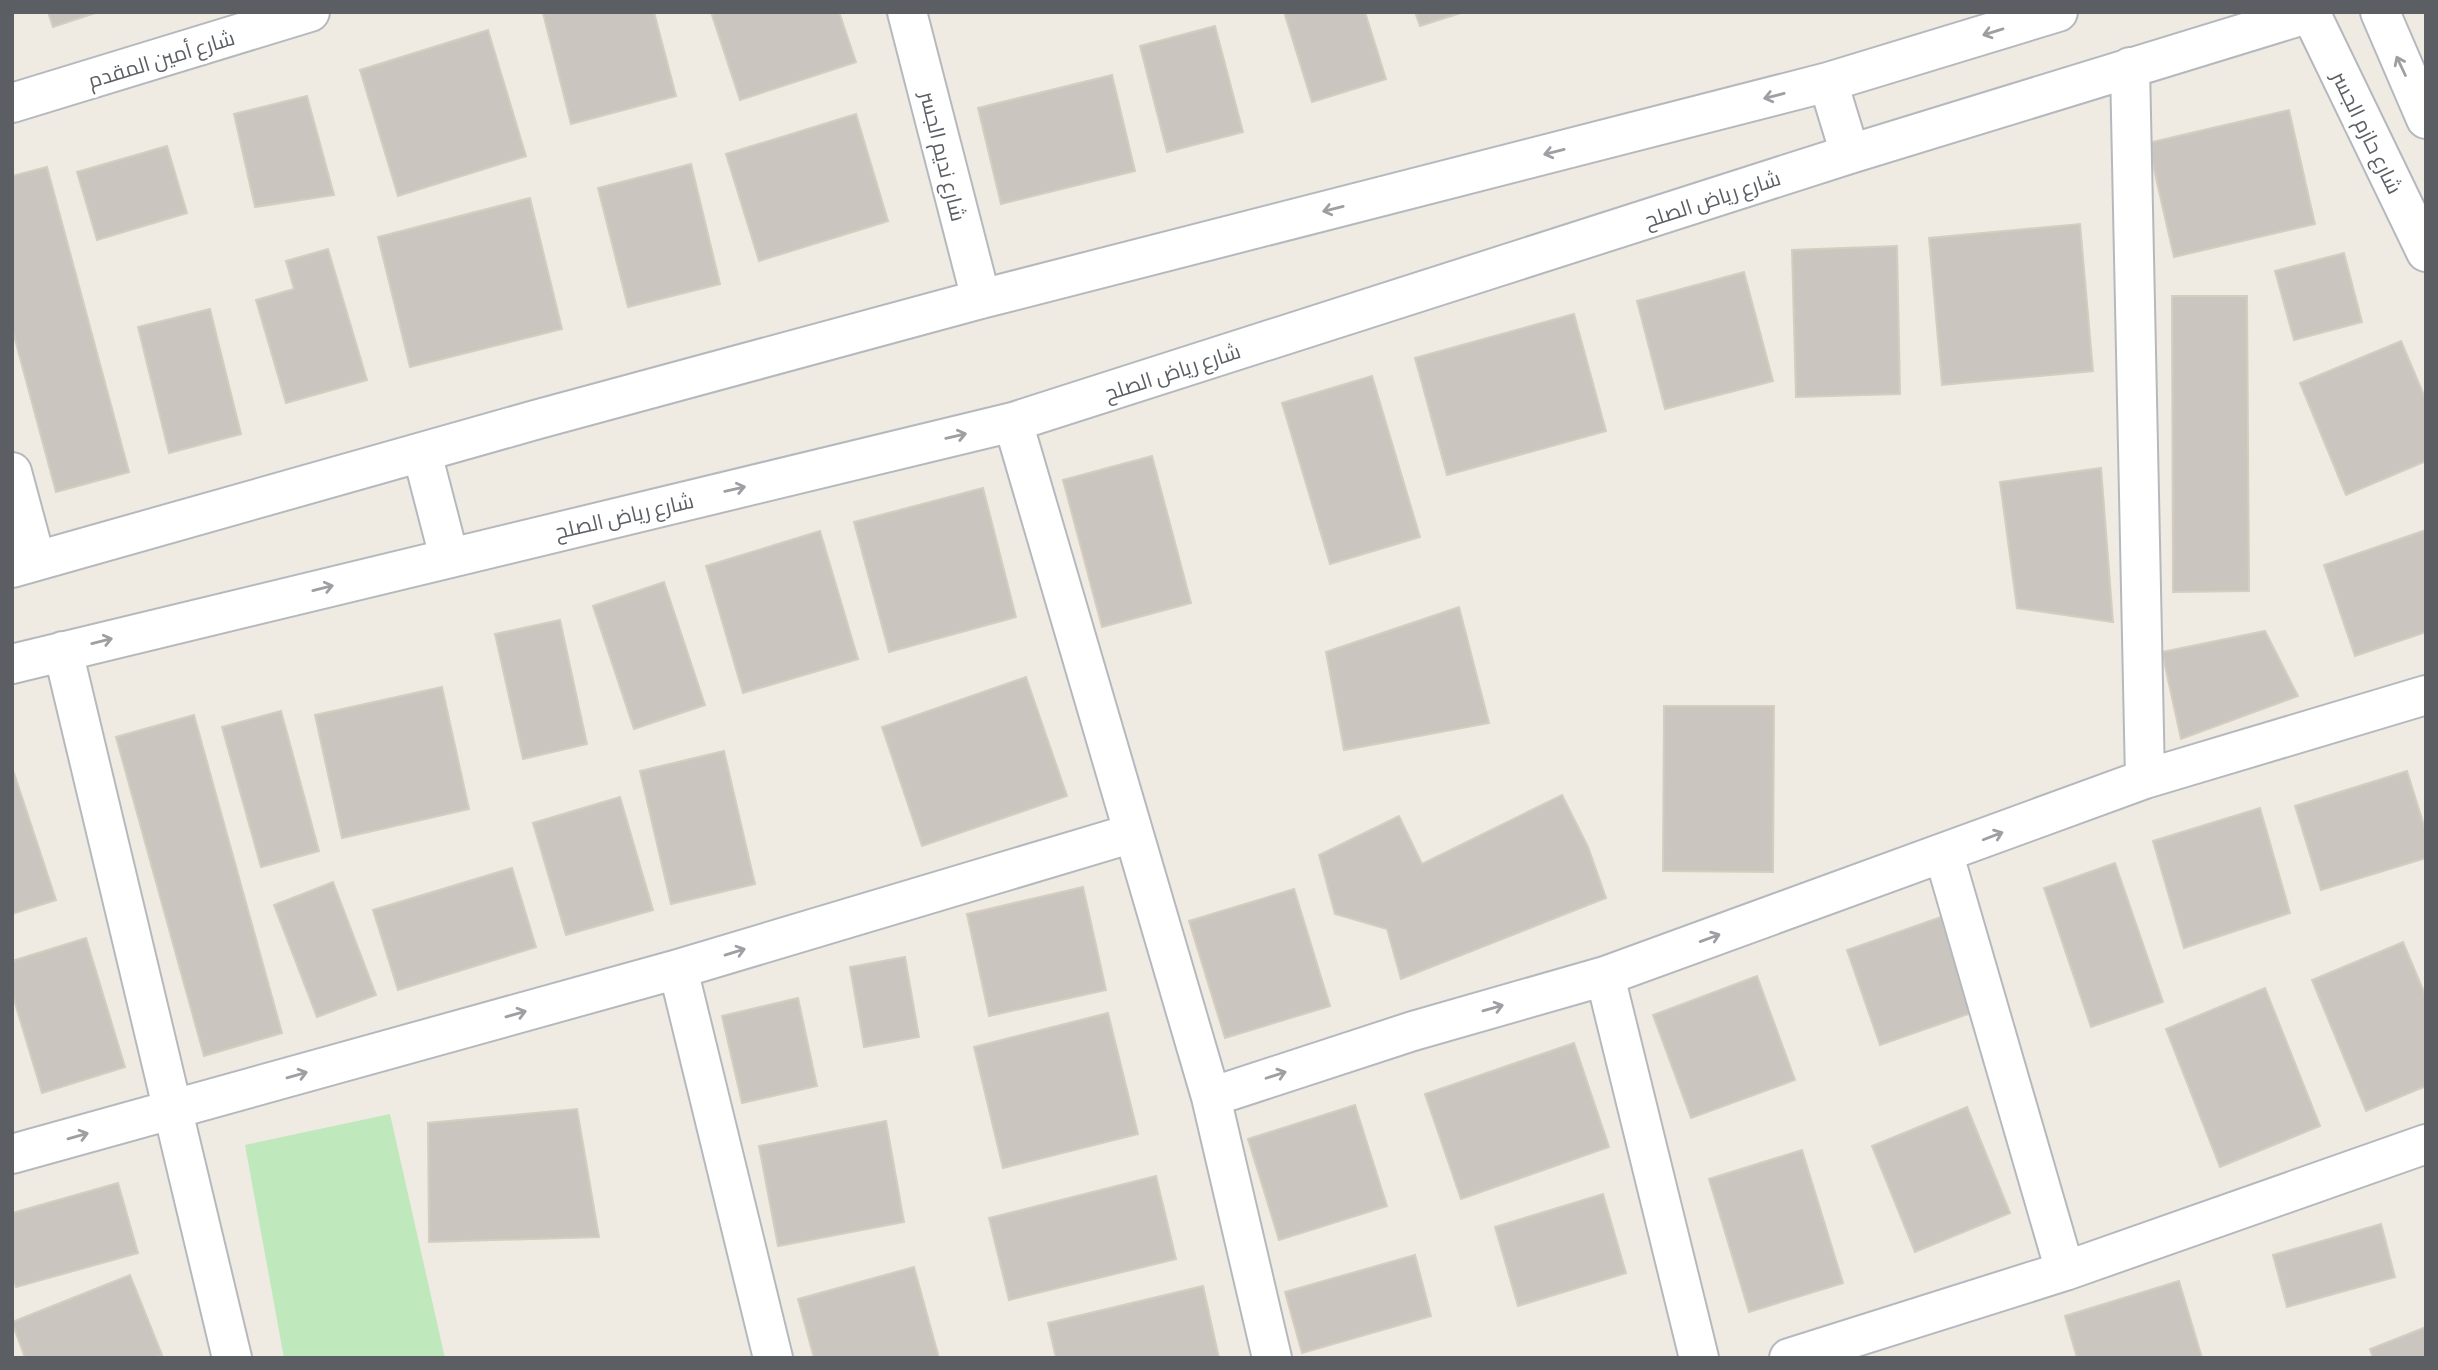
<svg xmlns="http://www.w3.org/2000/svg" width="2438" height="1370" viewBox="0 0 2438 1370" font-family="Commissioner,Cairo,sans-serif">
  <style>
    .green { fill: #bfe8bd }
    .building { fill: #cac6bf; stroke: #d4cdc0; stroke-width: 2 }
    .lines { fill: none; stroke-linecap: round; stroke-linejoin: round }
    .minor-casing { stroke: #b5b9be; stroke-width: 42 }
    .minor { stroke: #fff; stroke-width: 38 }
    .oneway { stroke: #9d9fa2 }
    .labels { text-anchor: middle; dominant-baseline: central; stroke-width: 7; stroke-linejoin: round; paint-order: stroke }
    .street-label { font-size: 21px; fill: #5b5f64; stroke: #fff }
  </style>
  <rect width="100%" height="100%" fill="#efebe2"/>
  <path class="green" d="M390,1114L445,1358H284L245,1145Z"/>
  <path class="building" d="M48,12H98L53,27Z
    M654,12L676,96L571,124L543,13Z
    M711,12H839L856,62L740,100Z
    M1284,12H1365L1386,79L1312,102Z
    M1415,12H1464L1420,26Z
    M1215,26L1243,132L1167,152L1140,46Z
    M488,30L526,156L398,196L360,70Z
    M1112,75L1135,171L1001,204L978,108Z
    M307,96L334,195L255,207L234,114Z
    M2289,110L2315,224L2174,257L2148,143Z
    M856,114L888,221L759,261L726,154Z
    M167,146L187,213L97,240L77,172Z
    M691,164L720,284L628,307L598,188Z
    M47,167L129,472L56,492L12,328V176Z
    M530,198L562,329L410,367L378,237Z
    M2080,224L2093,371L1942,385L1929,238Z
    M1897,246L1900,394L1796,397L1792,250Z
    M328,249L367,380L286,403L256,300L294,289L286,261Z
    M2344,253L2362,322L2294,340L2275,271Z
    M1744,272L1773,381L1665,409L1637,301Z
    M2172,296H2247L2249,591L2173,592Z
    M210,309L241,434L169,453L138,327Z
    M1574,314L1606,431L1447,475L1415,358Z
    M2401,341L2426,400V461L2346,495L2300,383Z
    M1372,376L1420,537L1330,564L1282,403Z
    M1152,456L1191,603L1102,627L1063,480Z
    M2101,468L2113,622L2017,608L2000,482Z
    M983,488L1016,617L889,652L854,522Z
    M2426,530V632L2355,656L2324,565Z
    M820,531L858,659L743,693L706,566Z
    M664,582L705,705L634,729L593,606Z
    M1459,607L1489,723L1344,750L1326,652Z
    M560,620L587,744L523,759L495,634Z
    M2265,631L2298,696L2181,739L2162,652Z
    M1026,677L1067,796L922,846L882,727Z
    M442,687L469,809L342,838L315,715Z
    M1664,706H1774L1773,872L1663,871Z
    M281,711L319,851L261,867L222,727Z
    M194,715L282,1033L204,1056L116,737Z
    M724,751L755,884L671,904L640,771Z
    M2407,771L2426,832V858L2321,890L2295,806Z
    M14,773L56,900L12,914V774Z
    M1562,795L1588,847L1606,898L1401,979L1387,929L1335,914L1319,855L1399,816L1422,864Z
    M620,797L653,910L566,935L533,823Z
    M2260,808L2290,913L2184,948L2153,841Z
    M2115,863L2163,1002L2091,1027L2044,888Z
    M512,868L536,947L398,990L373,910Z
    M333,882L376,995L317,1017L274,905Z
    M1083,887L1106,990L989,1016L967,914Z
    M1294,889L1330,1006L1225,1038L1189,921Z
    M1941,917L1974,1012L1880,1045L1847,950Z
    M86,938L125,1067L42,1093L12,993V961Z
    M2403,942L2426,997V1086L2366,1111L2312,980Z
    M905,957L919,1037L864,1047L850,967Z
    M1757,976L1795,1080L1691,1118L1653,1015Z
    M2265,988L2320,1126L2220,1167L2166,1029Z
    M798,998L817,1086L742,1103L722,1016Z
    M1108,1013L1138,1134L1003,1168L974,1047Z
    M1574,1043L1609,1147L1461,1199L1425,1094Z
    M1355,1105L1387,1206L1279,1240L1248,1139Z
    M1967,1107L2010,1213L1915,1252L1872,1146Z
    M577,1109L599,1237L429,1242L428,1123Z
    M886,1121L904,1222L778,1246L759,1146Z
    M1802,1150L1843,1283L1749,1312L1709,1179Z
    M1156,1176L1176,1259L1009,1300L989,1218Z
    M118,1183L138,1253L16,1287L12,1275V1213Z
    M1603,1194L1626,1273L1518,1306L1495,1227Z
    M2381,1224L2395,1277L2287,1307L2273,1255Z
    M1415,1255L1431,1316L1302,1353L1285,1292Z
    M914,1267L939,1358H814L798,1299Z
    M130,1275L162,1355L154,1358H25L12,1322Z
    M2179,1281L2202,1358H2077L2065,1316Z
    M1203,1286L1219,1358H1056L1048,1323Z
    M2426,1327V1358H2373L2370,1349Z"/>
  <g class="lines">
    <g class="minor-casing">
      <path id="minor" d="M907,12L981,299
        M2310,12L2426,252
        M2380,12L2426,119
        M2130,67L2145,779
        M1828,82L1850,154
        M12,103L310,12
        M1013,422L1211,1097L1272,1358
        M422,453L449,557
        M12,472L36,561
        M12,568L535,420L981,299L1828,82L2058,12
        M63,651L232,1358
        M12,664L1013,422L1850,154L2313,12
        M1944,855L2065,1271
        M678,969L773,1358
        M1605,976L1699,1358
        M1211,1097L1413,1031L1605,976L2145,779L2426,695
        M12,1154L678,969L1133,833
        M1789,1358L2065,1271L2426,1144"/>
    </g>
    <use href="#minor" class="minor"/>
  </g>
  <defs><path id="oneway-shaft" d="M-6 0H5M1.5-3L5.5 0L1.5 3" fill="none" stroke-width="1.6" stroke-linecap="round" stroke-linejoin="round" transform="scale(1.75)"/></defs>
  <g class="oneway">
    <use href="#oneway-shaft" transform="translate(1993 32) rotate(163)"/>
    <use href="#oneway-shaft" transform="translate(2401 66) rotate(-115)"/>
    <use href="#oneway-shaft" transform="translate(1774 96) rotate(166)"/>
    <use href="#oneway-shaft" transform="translate(1554 152) rotate(166)"/>
    <use href="#oneway-shaft" transform="translate(1333 209) rotate(166)"/>
    <use href="#oneway-shaft" transform="translate(956 436) rotate(-13)"/>
    <use href="#oneway-shaft" transform="translate(735 489) rotate(-13)"/>
    <use href="#oneway-shaft" transform="translate(323 588) rotate(-14)"/>
    <use href="#oneway-shaft" transform="translate(102 641) rotate(-14)"/>
    <use href="#oneway-shaft" transform="translate(1993 836) rotate(-21)"/>
    <use href="#oneway-shaft" transform="translate(1710 938) rotate(-20)"/>
    <use href="#oneway-shaft" transform="translate(735 952) rotate(-17)"/>
    <use href="#oneway-shaft" transform="translate(1493 1008) rotate(-16)"/>
    <use href="#oneway-shaft" transform="translate(516 1014) rotate(-16)"/>
    <use href="#oneway-shaft" transform="translate(297 1075) rotate(-16)"/>
    <use href="#oneway-shaft" transform="translate(1276 1075) rotate(-18)"/>
    <use href="#oneway-shaft" transform="translate(78 1136) rotate(-16)"/>
  </g>
  <g class="labels">
    <g class="street-label">
      <text transform="translate(161 58) rotate(-17)">شارع أمين المقدم</text>
      <text transform="translate(2368 132) rotate(64)">شارع حازم الجسر</text>
      <text transform="translate(944 156) rotate(76)">شارع نديم الجسر</text>
      <text transform="translate(1712 198) rotate(-18)">شارع رياض الصلح</text>
      <text transform="translate(1172 371) rotate(-18)">شارع رياض الصلح</text>
      <text transform="translate(624 515) rotate(-13)">شارع رياض الصلح</text>
    </g>
  </g>
  <rect width="2438" height="1370" fill="none" stroke="#5b5f64" stroke-width="28"/>
</svg>
